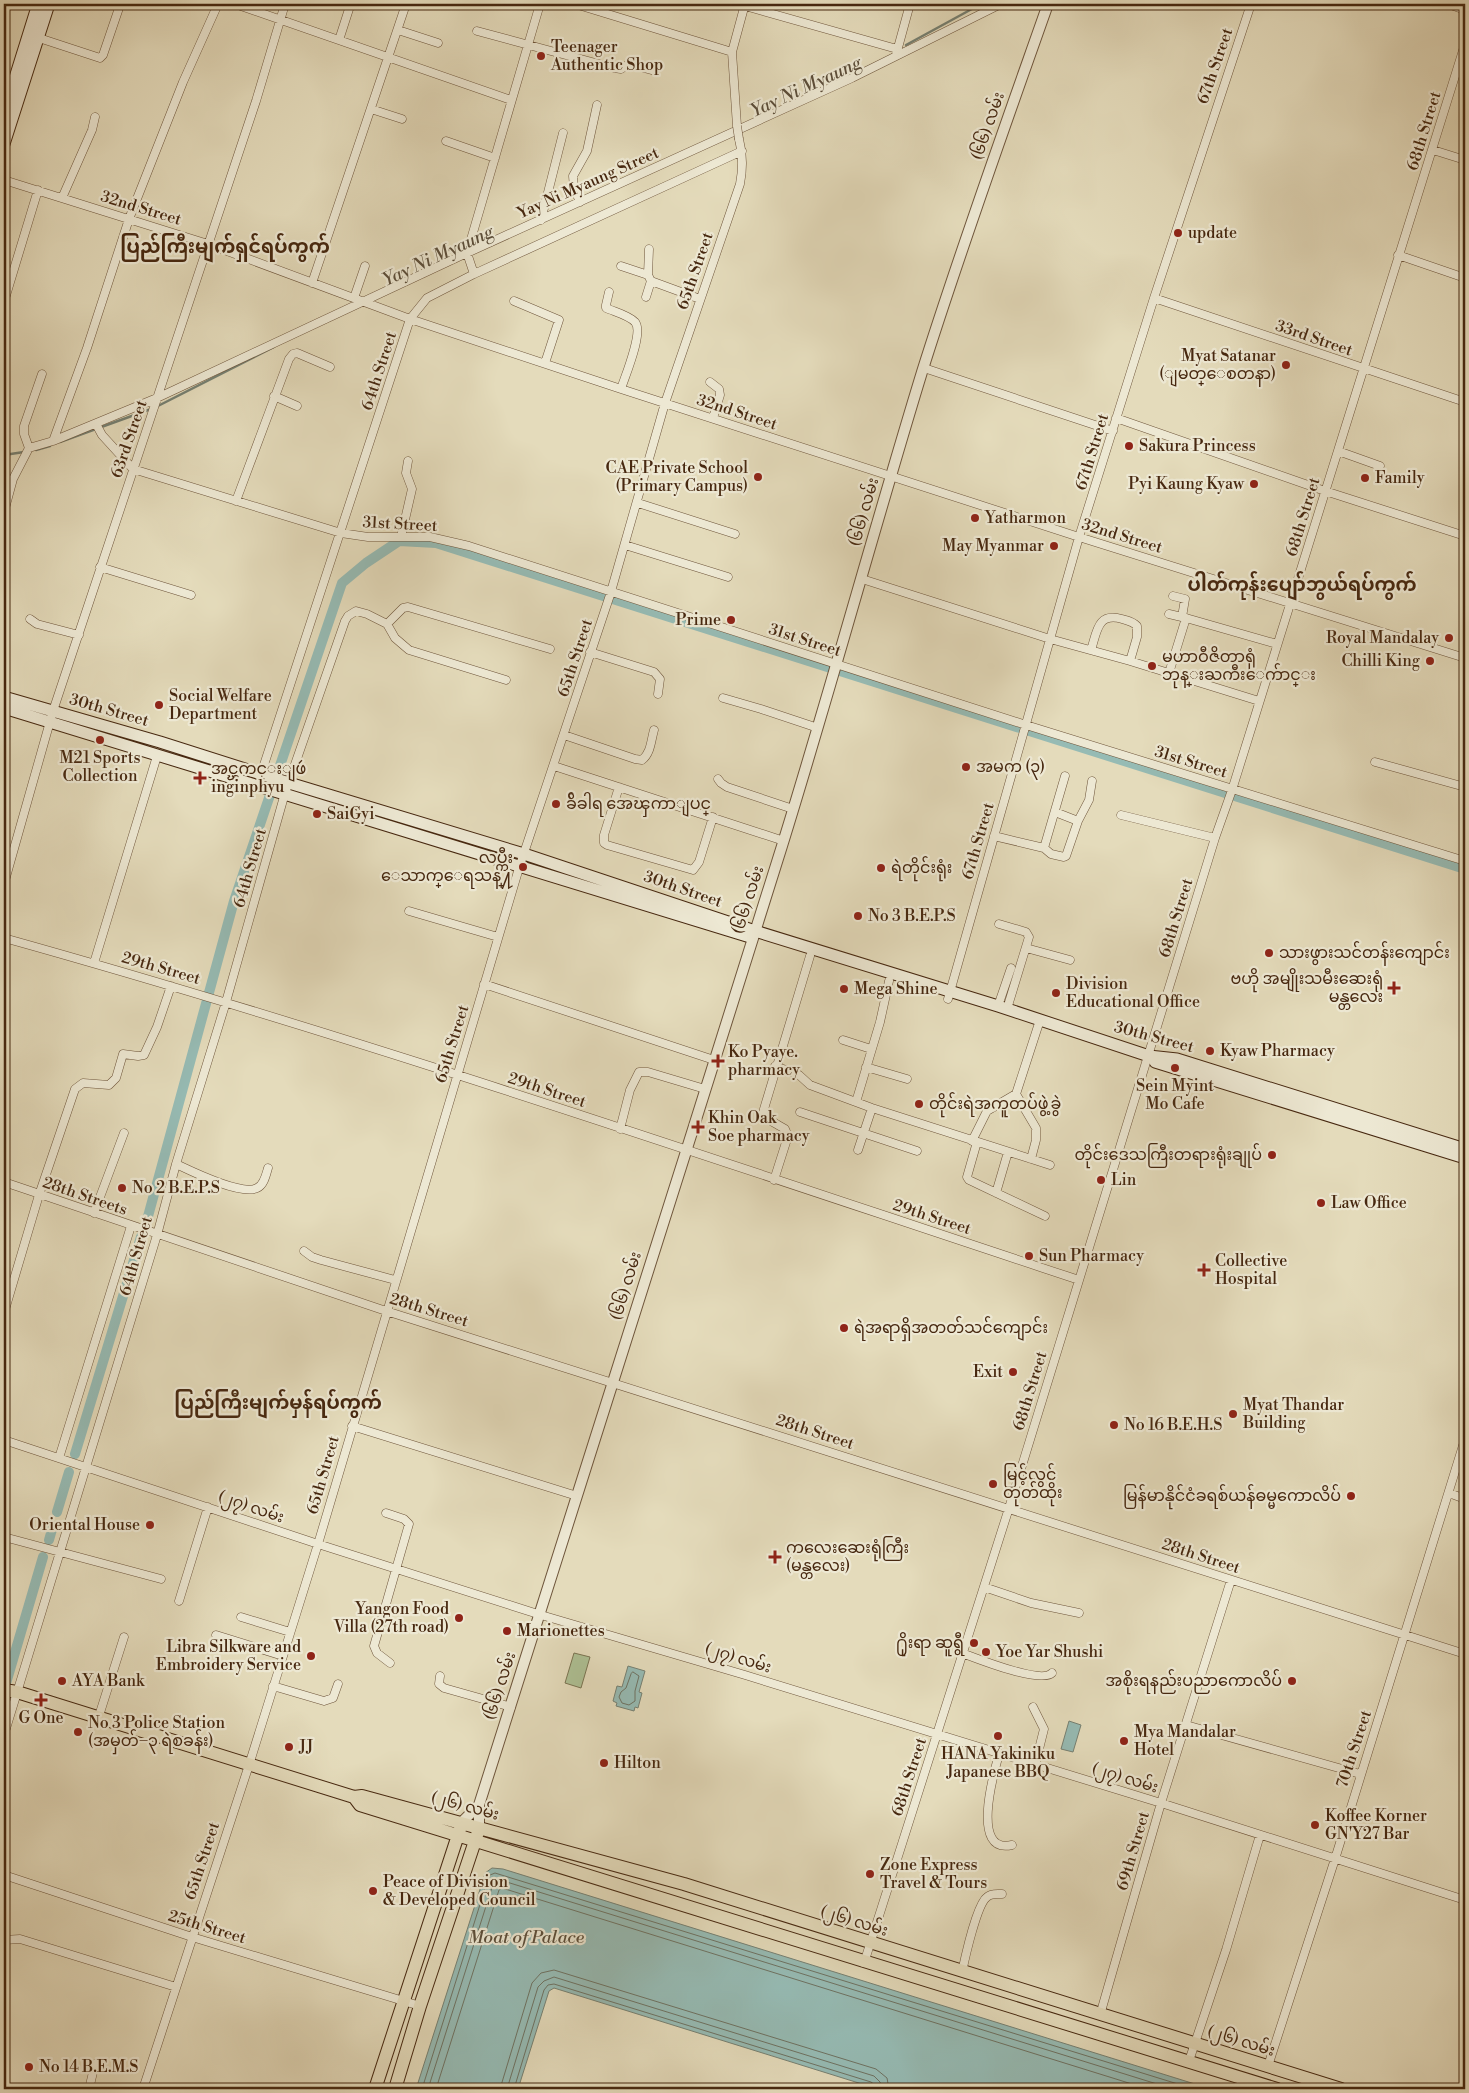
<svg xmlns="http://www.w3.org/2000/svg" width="1469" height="2093" viewBox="0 0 1469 2093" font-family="'Libre Bodoni','Noto Sans Myanmar',serif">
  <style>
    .green { fill: #aec195; stroke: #7a7452 }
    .water { fill: #96bbb4; stroke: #768072 }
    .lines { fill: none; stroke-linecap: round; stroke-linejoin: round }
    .shore { stroke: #6e7262; stroke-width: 1 }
    .stream { stroke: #768072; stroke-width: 2.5 }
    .canal { stroke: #96bbb4; stroke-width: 10 }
    .minor-casing { stroke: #6e553b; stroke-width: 9 }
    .tertiary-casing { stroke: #6e553b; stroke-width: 12 }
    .secondary-casing { stroke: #472810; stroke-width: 13 }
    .primary-casing { stroke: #472810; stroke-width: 14 }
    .minor { stroke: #ede8d3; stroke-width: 8 }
    .tertiary { stroke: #ede8d3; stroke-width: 10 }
    .secondary { stroke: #ede8d3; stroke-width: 11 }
    .primary { stroke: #e4dbbb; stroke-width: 12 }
    .minor-bridge-casing { stroke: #6e553b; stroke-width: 9; stroke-linecap: butt }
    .minor-bridge { stroke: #ede8d3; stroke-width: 8 }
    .poi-dot { fill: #8f2418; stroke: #ede8d3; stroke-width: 2 }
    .labels { text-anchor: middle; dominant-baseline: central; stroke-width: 4.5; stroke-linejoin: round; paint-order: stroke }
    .poi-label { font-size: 16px; fill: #472810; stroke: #ede8d3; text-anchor: start }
    .street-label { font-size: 16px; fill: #472810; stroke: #ede8d3 }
    .water-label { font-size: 18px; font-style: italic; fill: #5b4d39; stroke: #ede8d3 }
    .quarter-label { font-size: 19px; font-weight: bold; fill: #472810; stroke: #ede8d3 }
  </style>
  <rect width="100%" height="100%" fill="#e4dbbb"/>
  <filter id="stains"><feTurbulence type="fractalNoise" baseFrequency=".004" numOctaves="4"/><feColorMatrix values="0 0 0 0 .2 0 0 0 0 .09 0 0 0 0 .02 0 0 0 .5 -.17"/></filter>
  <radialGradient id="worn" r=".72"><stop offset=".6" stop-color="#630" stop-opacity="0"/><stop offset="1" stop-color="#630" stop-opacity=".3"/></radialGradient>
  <path class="green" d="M574,1653L590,1657L581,1688L565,1683Z"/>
  <path class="water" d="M628,1666L645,1671L639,1692L642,1693L638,1708L635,1707L634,1711L616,1706L617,1703L613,1701L617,1686L622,1687Z
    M1069,1721L1081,1725L1073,1752L1061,1749Z
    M492,1868L503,1869L1211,2089H878L554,1988L549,1991L518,2089H416L484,1877L485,1873Z"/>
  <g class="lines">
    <path class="shore" d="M633,1672L639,1676L635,1691V1701L629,1705L622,1703L619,1697L621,1692L626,1688L631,1674Z
      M422,2089L488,1879L490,1875L495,1873L1194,2089
      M428,2089L494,1881L497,1879L1173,2089
      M436,2089L499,1890L502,1888L1148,2089
      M500,2089L532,1983L541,1973L554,1970L876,2069L887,2078L889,2089
      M507,2089L538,1987L544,1981L554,1977L874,2076L880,2082L882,2089
      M514,2089L544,1990L548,1985L554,1984L871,2082L875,2085L876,2089"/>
    <path class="stream" d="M906,45L981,4
      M156,407L274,347
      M60,442L151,409
      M36,450L50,446
      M4,455L24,452"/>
    <path class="canal" d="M147,1220L234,901L342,583L366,563L399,541L436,543L1465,869
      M75,1454L141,1237
      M57,1512L69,1472
      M49,1540L53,1526
      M4,1690L43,1557"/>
    <g class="minor-casing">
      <path id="minor" d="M235,4L511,100
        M575,4L732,52
        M1448,4L1465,10
        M745,6L897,49
        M398,30L438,43
        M477,31L614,68L621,69L629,64L655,71
        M39,38L100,58L103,55L119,8L122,4
        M339,40L350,6
        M896,55L910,4
        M371,109L402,119
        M737,126L732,52L745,4
        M446,141L495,158
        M1433,150L1465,160
        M4,180L208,244L410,319L621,389L1079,537L1465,658
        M62,198L92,130L95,117
        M580,202L574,188L573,176L587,151L597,105
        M541,220L563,133
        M649,249L648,275L651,281L700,299
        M1398,255L1465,278
        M621,266L648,275
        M474,274L742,151
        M312,283L406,4
        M609,292L606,305V308C615,312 628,315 635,322C644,332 625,376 621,389
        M646,297L651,281
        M354,298L365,266
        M1154,298L1465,402
        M514,301L559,320L545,363
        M4,302L38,190
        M924,368L1113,431
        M710,382L719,389L720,395L713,418
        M274,396L297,406
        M1116,418L1325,491L1465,536
        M96,424L102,435L133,469L341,533L368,537H430L469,546L1026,725L1465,861
        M53,441L87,348L129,219L183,82L218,4
        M29,448L24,434V426L42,374
        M1338,451L1380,466
        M236,501L289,359L293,354L297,353L330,367
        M638,503L735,534
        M4,512L13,479L29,448L53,441L157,398L467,253L852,78L1001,4
        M401,537L412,489L406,473L408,461
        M625,545L728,577
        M100,567L191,595
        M862,579L1050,639L1130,661L1259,701
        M1173,596L1185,599L1182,617
        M1169,614L1186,618
        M30,619L37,624L79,635
        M387,624L403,608L408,607L550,649
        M1091,650C1097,632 1097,612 1122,619C1128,621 1132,621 1137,626V637L1130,661
        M590,652L654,672L660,679L658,694
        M1169,673L1186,618L1277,644
        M723,698L761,709L818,728
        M564,735L635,759L642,760C651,753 651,740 654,730
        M1375,762L1465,787
        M554,766L784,841
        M261,774L410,319L427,298L474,274L467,253L540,4
        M718,779L721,783L727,787L793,809
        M619,787L604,835V843L607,845L693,870L699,862L713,817
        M1121,815L1215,838
        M1078,821L1089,800L1092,781
        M994,836L1044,848L1065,776
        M1044,848L1051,854L1064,857L1066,856L1078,821L1055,812
        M1462,860L1465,850
        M4,884L53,711L256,101L285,4
        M409,911L498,937
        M999,924L1026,932L1029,937L1007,1009
        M4,938C366,1039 722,1162 1079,1280
        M1026,948L1070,960
        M94,963L157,756
        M484,984L714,1060
        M948,999L1079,537L1154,298L1251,4
        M998,1006L1011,968
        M843,1040L871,1049
        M775,1066L799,1075L810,1085L872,1108L1050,1165
        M866,1067L907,1079
        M1016,1094L1036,1128V1140L1031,1159
        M856,1102L880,1022L889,981
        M800,1112L917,1151
        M620,1129L630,1090L639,1072H648L705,1089
        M972,1141L987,1111L1016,1094L1040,1020
        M977,1142L967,1177L969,1180L1045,1216
        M858,1150L872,1108
        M176,1164C191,1171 241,1196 257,1188C264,1185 266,1175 268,1168
        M774,1180L788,1136L785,1129L764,1117V1109L810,956
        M4,1182L386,1311L1465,1654
        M996,1193L1008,1152
        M94,1213L124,1133
        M304,1251L312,1257L321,1260L395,1280
        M4,1313L39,1195L75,1089L83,1083L109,1085L116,1078L123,1054L138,1056L144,1055L157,1027L171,986
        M352,1426L577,1496
        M4,1440L318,1544L541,1615L745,1675L1161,1803L1465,1900
        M59,1458L131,1226
        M1449,1493L1465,1499
        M386,1513L404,1519L409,1524L374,1646L377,1653L390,1663
        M4,1537L161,1579
        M984,1587L1031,1603L1079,1613
        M179,1601L208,1507
        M241,1617L290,1632
        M216,1635L283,1656
        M962,1653C978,1659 1041,1684 1052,1673
        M440,1676L439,1684L444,1688L511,1707
        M273,1686L324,1701L333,1698L338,1684
        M1033,1707L1044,1729L1035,1765
        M98,1719L124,1637
        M1186,1725L1360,1774
        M4,1735L157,1235L176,1164L226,1002L285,793L345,621L348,616L356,611L367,614L387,624L395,638L409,650L506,680
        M999,1754C994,1772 970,1855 1012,1845
        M4,1875L192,1937L420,2006
        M4,1940L20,1939L176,1987
        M864,1963L1009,1508L1215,838L1232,790L1465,44
        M962,1972C965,1958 977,1904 987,1897C991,1893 997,1894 1002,1894
        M1100,2015L1161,1803L1231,1580
        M1189,2061L1226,1950L1260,1835
        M1268,2066L1335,1859L1465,1439
        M89,2089L95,2064
        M143,2089L249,1765L318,1544L519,868L610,595L665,403L740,184C743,168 743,154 739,139"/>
    </g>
    <g class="tertiary-casing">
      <path id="tertiary" d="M462,1822L479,1805
        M479,1826V1805C580,1486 682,1166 782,846C831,688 874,529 922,372C961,248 1005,126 1048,4"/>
    </g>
    <g class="secondary-casing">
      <path id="secondary" d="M4,113L38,4
        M4,144L49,4
        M4,697L160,742L289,783L524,854L755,931L998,1006L1149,1056L1177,1059L1465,1149
        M4,708L750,937
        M1155,1062L1465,1158"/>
    </g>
    <g class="primary-casing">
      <path id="primary" d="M4,1690L17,1692L354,1797L362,1796L684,1884L1341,2089
        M354,1797L360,1805L1277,2089
        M375,2089L460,1829
        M395,2089L420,2006L478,1832"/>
    </g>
    <use href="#minor" class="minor"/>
    <use href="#tertiary" class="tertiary"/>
    <use href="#secondary" class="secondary"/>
    <use href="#primary" class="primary"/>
    <g class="minor-bridge-casing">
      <path id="minor-bridge" d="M737,126L739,139"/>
    </g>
    <use href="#minor-bridge" class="minor-bridge"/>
  </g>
  <g class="poi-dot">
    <circle cx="541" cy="56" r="5"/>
    <circle cx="1178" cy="233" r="5"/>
    <circle cx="1286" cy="365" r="5"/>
    <circle cx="1129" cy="446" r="5"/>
    <circle cx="758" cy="477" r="5"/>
    <circle cx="1365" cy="478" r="5"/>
    <circle cx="1254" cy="484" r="5"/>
    <circle cx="975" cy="518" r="5"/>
    <circle cx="1054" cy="546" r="5"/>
    <circle cx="731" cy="620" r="5"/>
    <circle cx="1449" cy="638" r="5"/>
    <circle cx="1430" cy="661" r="5"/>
    <circle cx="1152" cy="666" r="5"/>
    <circle cx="159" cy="705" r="5"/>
    <circle cx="100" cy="740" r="5"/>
    <circle cx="966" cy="767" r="5"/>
    <path d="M197.5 770.5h5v5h5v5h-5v5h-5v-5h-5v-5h5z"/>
    <circle cx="556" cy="804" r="5"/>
    <circle cx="317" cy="814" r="5"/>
    <circle cx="523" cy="867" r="5"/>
    <circle cx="881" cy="868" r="5"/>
    <circle cx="858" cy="916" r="5"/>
    <circle cx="1269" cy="953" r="5"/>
    <path d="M1391.5 980.5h5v5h5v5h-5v5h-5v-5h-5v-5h5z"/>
    <circle cx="844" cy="989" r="5"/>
    <circle cx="1056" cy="993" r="5"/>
    <circle cx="1210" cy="1051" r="5"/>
    <path d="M715.5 1053.5h5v5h5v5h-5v5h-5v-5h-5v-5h5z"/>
    <circle cx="1175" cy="1068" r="5"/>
    <circle cx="919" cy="1104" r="5"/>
    <path d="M695.5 1119.5h5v5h5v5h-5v5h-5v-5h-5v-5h5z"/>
    <circle cx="1272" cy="1155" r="5"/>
    <circle cx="1101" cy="1180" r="5"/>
    <circle cx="122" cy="1188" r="5"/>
    <circle cx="1321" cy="1203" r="5"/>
    <circle cx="1029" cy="1256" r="5"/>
    <path d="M1201.5 1262.5h5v5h5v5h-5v5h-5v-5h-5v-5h5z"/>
    <circle cx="844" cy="1328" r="5"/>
    <circle cx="1013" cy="1372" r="5"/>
    <circle cx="1233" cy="1414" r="5"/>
    <circle cx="1114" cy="1425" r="5"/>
    <circle cx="993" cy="1484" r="5"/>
    <circle cx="1351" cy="1496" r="5"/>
    <circle cx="150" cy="1525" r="5"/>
    <path d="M772.5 1549.5h5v5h5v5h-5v5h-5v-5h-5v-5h5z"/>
    <circle cx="459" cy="1618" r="5"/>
    <circle cx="507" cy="1631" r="5"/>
    <circle cx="974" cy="1643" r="5"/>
    <circle cx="986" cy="1652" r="5"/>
    <circle cx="311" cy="1656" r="5"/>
    <circle cx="62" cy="1681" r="5"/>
    <circle cx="1292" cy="1681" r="5"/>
    <path d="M38.5 1692.5h5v5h5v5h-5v5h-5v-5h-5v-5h5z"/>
    <circle cx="78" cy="1732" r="5"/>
    <circle cx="998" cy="1736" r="5"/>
    <circle cx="1124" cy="1741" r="5"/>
    <circle cx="289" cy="1747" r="5"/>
    <circle cx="604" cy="1763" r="5"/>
    <circle cx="1315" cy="1825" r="5"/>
    <circle cx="870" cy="1874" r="5"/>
    <circle cx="373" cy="1891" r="5"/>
    <circle cx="29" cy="2067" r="5"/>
  </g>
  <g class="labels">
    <g class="poi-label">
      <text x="551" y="47">Teenager<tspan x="551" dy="18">Authentic Shop</tspan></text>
      <text x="1188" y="233">update</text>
      <text x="1276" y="356" text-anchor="end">Myat Satanar<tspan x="1276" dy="18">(ျမတ္ေစတနာ)</tspan></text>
      <text x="1139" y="446">Sakura Princess</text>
      <text x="748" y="468" text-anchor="end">CAE Private School<tspan x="748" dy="18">(Primary Campus)</tspan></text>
      <text x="1375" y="478">Family</text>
      <text x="1244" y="484" text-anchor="end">Pyi Kaung Kyaw</text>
      <text x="985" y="518">Yatharmon</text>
      <text x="1044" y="546" text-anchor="end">May Myanmar</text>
      <text x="721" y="620" text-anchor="end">Prime</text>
      <text x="1439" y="638" text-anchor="end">Royal Mandalay</text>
      <text x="1162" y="657">မဟာဝီဇိတာရုံ<tspan x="1162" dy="18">ဘုန္းႀကီးေက်ာင္း</tspan></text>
      <text x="1420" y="661" text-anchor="end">Chilli King</text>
      <text x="169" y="696">Social Welfare<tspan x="169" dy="18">Department</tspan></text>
      <text x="100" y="758" text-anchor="middle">M21 Sports<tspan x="100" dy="18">Collection</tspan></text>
      <text x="976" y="767">အမက (၃)</text>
      <text x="211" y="769">အင္ၾကင္းျဖဴ<tspan x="211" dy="18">inginphyu</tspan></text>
      <text x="566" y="804">ခ်ိခါရ အေၾကာျပင္</text>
      <text x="327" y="814">SaiGyi</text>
      <text x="513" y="858" text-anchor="end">လပ္ကီး<tspan x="513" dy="18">ေသာက္ေရသန္႔</tspan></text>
      <text x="891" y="868">ရဲတိုင်းရုံး</text>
      <text x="868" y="916">No 3 B.E.P.S</text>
      <text x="1279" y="953">သားဖွားသင်တန်းကျောင်း</text>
      <text x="1383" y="979" text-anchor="end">ဗဟို အမျိုးသမီးဆေးရုံ<tspan x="1383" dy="18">မန္တလေး</tspan></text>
      <text x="1066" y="984">Division<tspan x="1066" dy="18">Educational Office</tspan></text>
      <text x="854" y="989">Mega Shine</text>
      <text x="1220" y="1051">Kyaw Pharmacy</text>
      <text x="728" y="1052">Ko Pyaye.<tspan x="728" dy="18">pharmacy</tspan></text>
      <text x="1175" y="1086" text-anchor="middle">Sein Myint<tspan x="1175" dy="18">Mo Cafe</tspan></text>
      <text x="929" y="1104">တိုင်းရဲအကူတပ်ဖွဲ့ခွဲ</text>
      <text x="708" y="1118">Khin Oak<tspan x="708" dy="18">Soe pharmacy</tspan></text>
      <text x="1262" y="1155" text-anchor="end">တိုင်းဒေသကြီးတရားရုံးချုပ်</text>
      <text x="1111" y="1180">Lin</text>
      <text x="132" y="1188">No 2 B.E.P.S</text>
      <text x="1331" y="1203">Law Office</text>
      <text x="1039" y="1256">Sun Pharmacy</text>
      <text x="1215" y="1261">Collective<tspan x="1215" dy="18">Hospital</tspan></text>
      <text x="854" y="1328">ရဲအရာရှိအတတ်သင်ကျောင်း</text>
      <text x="1003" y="1372" text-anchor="end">Exit</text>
      <text x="1243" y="1405">Myat Thandar<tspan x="1243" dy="18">Building</tspan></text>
      <text x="1124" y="1425">No 16 B.E.H.S</text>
      <text x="1003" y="1475">မြင့်လွင်<tspan x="1003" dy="18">တုတ်ထိုး</tspan></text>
      <text x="1341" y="1496" text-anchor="end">မြန်မာနိုင်ငံခရစ်ယန်ဓမ္မကောလိပ်</text>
      <text x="140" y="1525" text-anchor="end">Oriental House</text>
      <text x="786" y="1548">ကလေးဆေးရုံကြီး<tspan x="786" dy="18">(မန္တလေး)</tspan></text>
      <text x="449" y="1609" text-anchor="end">Yangon Food<tspan x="449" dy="18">Villa (27th road)</tspan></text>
      <text x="517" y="1631">Marionettes</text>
      <text x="964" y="1643" text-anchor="end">႐ိုးရာ ဆူရွီ</text>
      <text x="301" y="1647" text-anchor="end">Libra Silkware and<tspan x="301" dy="18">Embroidery Service</tspan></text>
      <text x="996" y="1652">Yoe Yar Shushi</text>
      <text x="72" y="1681">AYA Bank</text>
      <text x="1282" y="1681" text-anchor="end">အစိုးရနည်းပညာကောလိပ်</text>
      <text x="41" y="1718" text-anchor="middle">G One</text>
      <text x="88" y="1723">No 3 Police Station<tspan x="88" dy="18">(အမှတ်−၃ ရဲစခန်း)</tspan></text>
      <text x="1134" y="1732">Mya Mandalar<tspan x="1134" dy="18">Hotel</tspan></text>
      <text x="299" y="1747">JJ</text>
      <text x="998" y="1754" text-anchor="middle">HANA Yakiniku<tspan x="998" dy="18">Japanese BBQ</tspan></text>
      <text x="614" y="1763">Hilton</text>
      <text x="1325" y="1816">Koffee Korner<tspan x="1325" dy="18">GN'Y27 Bar</tspan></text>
      <text x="880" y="1865">Zone Express<tspan x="880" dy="18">Travel &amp; Tours</tspan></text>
      <text x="383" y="1882">Peace of Division<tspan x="383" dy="18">&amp; Developed Council</tspan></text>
      <text x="39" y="2067">No 14 B.E.M.S</text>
    </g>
    <g class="street-label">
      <text transform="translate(1215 66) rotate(-71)">67th Street</text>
      <text transform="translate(988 126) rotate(-71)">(၆၆) လမ်း</text>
      <text transform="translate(1424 131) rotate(-73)">68th Street</text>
      <text transform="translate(588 183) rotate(-24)">Yay Ni Myaung Street</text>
      <text transform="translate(141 208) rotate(17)">32nd Street</text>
      <text transform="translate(695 271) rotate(-71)">65th Street</text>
      <text transform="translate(1314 338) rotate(19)">33rd Street</text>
      <text transform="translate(379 371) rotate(-72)">64th Street</text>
      <text transform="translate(737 412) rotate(18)">32nd Street</text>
      <text transform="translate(129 439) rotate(-71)">63rd Street</text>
      <text transform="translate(1092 452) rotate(-73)">67th Street</text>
      <text transform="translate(864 512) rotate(-74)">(၆၆) လမ်း</text>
      <text transform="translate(1303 517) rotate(-73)">68th Street</text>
      <text transform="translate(400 524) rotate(3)">31st Street</text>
      <text transform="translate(1122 536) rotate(17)">32nd Street</text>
      <text transform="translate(805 640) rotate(18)">31st Street</text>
      <text transform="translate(575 658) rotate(-72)">65th Street</text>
      <text transform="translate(109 710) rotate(16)">30th Street</text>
      <text transform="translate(1191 762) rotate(17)">31st Street</text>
      <text transform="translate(978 841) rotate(-74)">67th Street</text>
      <text transform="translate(250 868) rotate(-74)">64th Street</text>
      <text transform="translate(683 889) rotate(19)">30th Street</text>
      <text transform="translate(748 900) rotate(-72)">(၆၆) လမ်း</text>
      <text transform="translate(1176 918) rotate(-73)">68th Street</text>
      <text transform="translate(161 968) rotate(16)">29th Street</text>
      <text transform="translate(1154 1037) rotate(15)">30th Street</text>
      <text transform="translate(452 1044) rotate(-73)">65th Street</text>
      <text transform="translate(547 1090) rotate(18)">29th Street</text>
      <text transform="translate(85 1196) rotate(19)">28th Streets</text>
      <text transform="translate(932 1217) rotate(18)">29th Street</text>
      <text transform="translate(136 1256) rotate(-74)">64th Street</text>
      <text transform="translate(626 1286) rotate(-73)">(၆၆) လမ်း</text>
      <text transform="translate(429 1310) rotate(17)">28th Street</text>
      <text transform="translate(1030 1391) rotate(-73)">68th Street</text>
      <text transform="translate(815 1432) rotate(18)">28th Street</text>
      <text transform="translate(323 1475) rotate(-74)">65th Street</text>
      <text transform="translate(251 1507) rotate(19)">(၂၇) လမ်း</text>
      <text transform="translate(1201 1556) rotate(18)">28th Street</text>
      <text transform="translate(738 1658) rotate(17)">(၂၇) လမ်း</text>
      <text transform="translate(500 1686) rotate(-72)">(၆၆) လမ်း</text>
      <text transform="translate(1354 1749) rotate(-72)">70th Street</text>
      <text transform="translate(909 1777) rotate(-72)">68th Street</text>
      <text transform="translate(1125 1778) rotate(17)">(၂၇) လမ်း</text>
      <text transform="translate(465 1806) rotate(15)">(၂၆) လမ်း</text>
      <text transform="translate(1133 1851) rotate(-74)">69th Street</text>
      <text transform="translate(202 1861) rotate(-72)">65th Street</text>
      <text transform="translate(854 1921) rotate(17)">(၂၆) လမ်း</text>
      <text transform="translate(207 1927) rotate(17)">25th Street</text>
      <text transform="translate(1241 2041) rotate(17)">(၂၆) လမ်း</text>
    </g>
    <g class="water-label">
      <text transform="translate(806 87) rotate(-25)">Yay Ni Myaung</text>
      <text transform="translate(438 256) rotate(-25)">Yay Ni Myaung</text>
      <text x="526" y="1937">Moat of Palace</text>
    </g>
    <g class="quarter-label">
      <text x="225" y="247">ပြည်ကြီးမျက်ရှင်ရပ်ကွက်</text>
      <text x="1302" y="585">ပါတ်ကုန်းပျော်ဘွယ်ရပ်ကွက်</text>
      <text x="278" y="1403">ပြည်ကြီးမျက်မှန်ရပ်ကွက်</text>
    </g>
  </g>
  <rect width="1469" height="2093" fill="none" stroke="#e4dbbb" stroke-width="20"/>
  <rect x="5" y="5" width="1459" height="2083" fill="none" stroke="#472810" stroke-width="2.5"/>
  <rect x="10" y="10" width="1449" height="2073" fill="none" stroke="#472810"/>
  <rect width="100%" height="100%" filter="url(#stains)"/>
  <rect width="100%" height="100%" fill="url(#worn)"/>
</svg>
